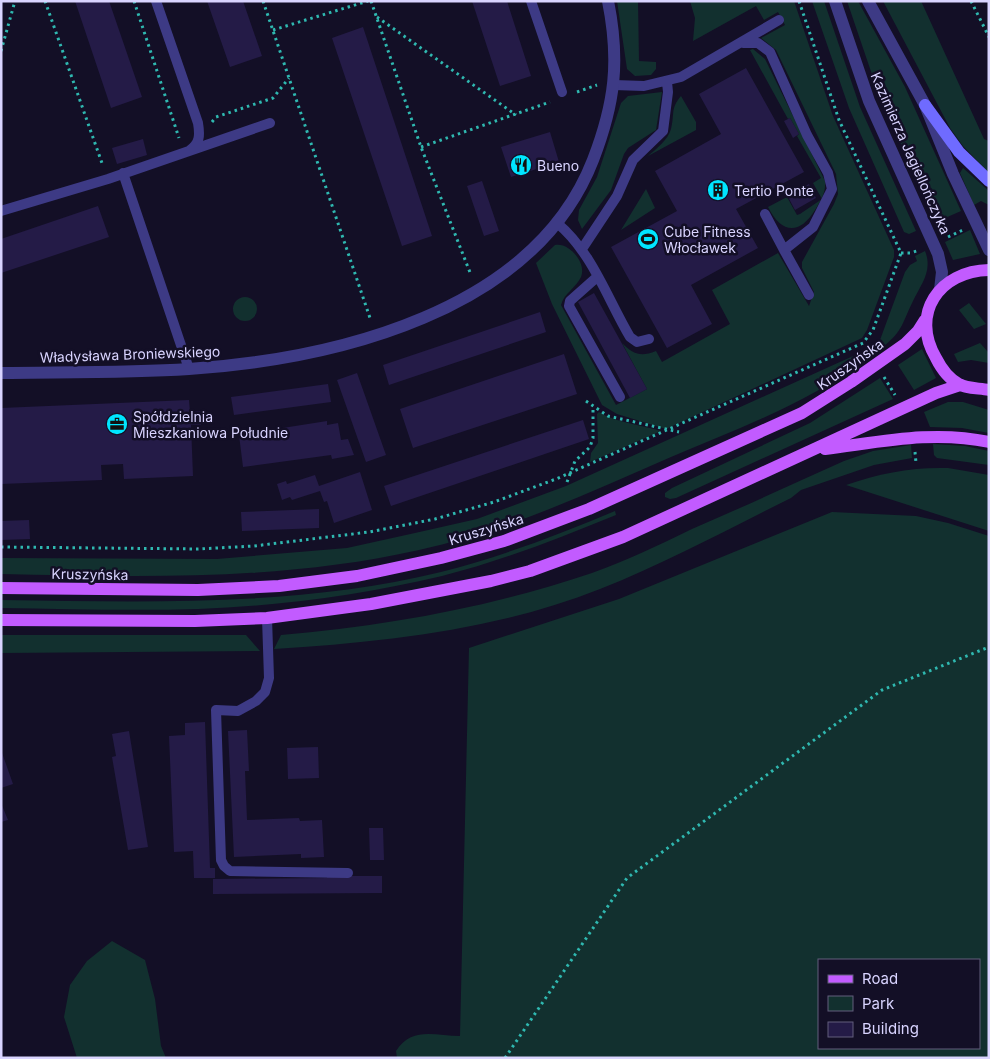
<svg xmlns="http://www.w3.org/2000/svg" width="990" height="1059" viewBox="0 0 990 1059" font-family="Inter,sans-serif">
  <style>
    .green { fill: #12302f; fill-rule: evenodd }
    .building { fill: #241b47 }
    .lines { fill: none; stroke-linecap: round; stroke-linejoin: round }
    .path { stroke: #2fb8b0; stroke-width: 3; stroke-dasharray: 2.5 4; stroke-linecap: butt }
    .service { stroke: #3d3a85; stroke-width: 10 }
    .minor { stroke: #3d3a85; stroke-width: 12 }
    .tertiary { stroke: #3d3a85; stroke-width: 12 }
    .secondary { stroke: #6f6bff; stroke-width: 12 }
    .primary { stroke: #c25bff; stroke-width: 12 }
    .labels { text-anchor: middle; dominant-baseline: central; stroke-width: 5; stroke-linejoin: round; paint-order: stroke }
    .street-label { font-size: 14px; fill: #d9d4ff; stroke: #130f26 }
    .poi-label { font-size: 14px; fill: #d9d4ff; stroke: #130f26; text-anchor: start }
  </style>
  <rect width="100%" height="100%" fill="#130f26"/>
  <path class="green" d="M617,1H638L639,61L656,62V69L651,75L635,76L627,69Z
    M690,1H794L833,116L894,250V257L867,330L862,338L666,429L617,414L602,405L552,304L536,263L555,245C569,242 587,263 581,277C576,288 564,293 561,305L616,405L647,389L622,343C634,355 641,357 656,351L662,362L730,324L712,290L778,253L809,306L814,292L802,268V262L834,204L838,194L836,174L776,50L761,38L785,25L778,12L764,20L756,6L693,41L695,18Z
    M812,1H824L860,107L916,231L909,234L904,232L849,108Z
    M847,1H858L905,87L961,211L936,222L880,98Z
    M883,1H921L984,139L989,141V173L963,146L950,128Z
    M753,49L765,59L825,181C826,193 821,200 815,210C799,236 781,233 768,207L787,197L797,215L800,214L822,199L813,183L821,178L797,136L799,134L790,118L788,119L750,50Z
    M662,92L656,130L628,148L624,154L611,190L582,229L578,220L579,210L597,177L621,103L628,96Z
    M681,96L696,122V130L648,156C656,149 668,140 671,129C675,113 670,109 681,96Z
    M963,168L989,191V205L981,201L974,205L960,173Z
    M646,189L655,208L621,230Z
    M970,230L980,254L953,260L945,242Z
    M925,251C933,271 921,284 913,301C903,321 903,331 884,346L880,340L905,272L910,265L917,261L915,256Z
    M233 309a12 12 0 1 1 24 0a12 12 0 1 1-24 0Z
    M969,303L986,324L974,329L959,310Z
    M980,343L989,353V363L971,360L958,362L954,354Z
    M922,349L936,378L914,390L898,365Z
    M862,352L865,357C849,368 834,381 817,391C771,417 720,436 671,457C589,493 507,531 419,550C282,581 141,577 1,574V558L217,559L347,548L415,533L477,519L566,486Z
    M880,378L893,399L676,498L670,499L665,497V493L672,488L810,423Z
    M948,402H963L989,410V433L962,428L930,427L924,412Z
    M599,412C614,422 642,425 661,431L590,462L591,453L598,443L597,414Z
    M933,444L965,446L989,451V465L937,458L934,455Z
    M911,445L912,458L874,465L801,490L791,498C728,529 666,563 600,589C497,630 384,642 274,649L281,635C387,626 491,607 592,573C626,561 659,545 692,529C743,507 793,484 844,461L873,451Z
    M948,468L989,475V531L846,485C880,473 912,467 948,468Z
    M615,511L616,515C559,538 502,561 442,576C362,595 279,606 198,609C133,611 67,609 1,608V600C148,602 297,607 441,572C500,557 558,535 615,511Z
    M832,512L916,516L948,523L989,536V1058H397L396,1051C412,1026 435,1036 460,1036L469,648L619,599ZM819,960H979V1048H819Z
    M1,635H246L260,651L1,653Z
    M112,941L145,960L155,999L161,1046L166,1058H77L64,1017L70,985L87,961Z"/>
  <path class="building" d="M75,1H109L142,97L111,108Z
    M207,1H243L262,56L230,67Z
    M472,1H507L531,76L500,86Z
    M363,27L432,236L402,246L332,38Z
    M746,68L804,172L736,209L758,248L691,285L712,324L667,348L611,247L677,211L655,171L721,134L699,94Z
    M790,118L799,134L793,138L784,121Z
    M550,132L559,162L511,177L501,147Z
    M143,139L147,155L117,164L112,148Z
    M482,181L499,231L484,236L467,186Z
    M809,184L816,198L795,210L787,195Z
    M98,206L109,237L1,273V239Z
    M594,293L647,389L630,398L578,302Z
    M540,312L546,332L389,385L383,365Z
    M564,354L577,394L413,448L400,409Z
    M357,373L386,455L366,462L337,380Z
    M328,384L331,402L234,415L231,397Z
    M189,400L190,412L201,411V425H191L193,476L124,479L123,464L101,465L102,480L1,484V408Z
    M583,420L589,439L391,506L384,486Z
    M327,421V425L338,423L341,440L348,439L354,455L332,459L331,455L243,467L239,435Z
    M360,472L372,510L334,523L327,501L324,502L320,491L292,500L290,497L282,500L277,484L286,481L287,484L315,475L319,486Z
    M319,509V528L242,531L241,512Z
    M29,520L30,539L1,540V521Z
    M205,722L210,868H215V878H194L193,851L174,852L169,736L185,735V723Z
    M247,730L249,771H245L247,820L299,818L300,821L322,820L324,857L301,858V854L234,857L228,731Z
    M129,731L148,847L128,850L112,757L116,756L112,734Z
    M318,747L319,778L288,779L287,748Z
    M1,750L13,784L1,788Z
    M1,803L8,820L1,822Z
    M369,828H383L384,860H370Z
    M327,876H382V893L213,894V879L327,878Z"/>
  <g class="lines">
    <path class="path" d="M45,1L103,166
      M134,1L179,138
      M263,1L371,321
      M371,1L421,147L471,275
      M971,1L989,37
      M377,17L516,115
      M273,30L368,1
      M1,51L15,1
      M577,92L597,85
      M212,122L216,117L273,98L289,78
      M421,147L550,102
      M948,237L963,230
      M901,253H910L920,250
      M884,377L895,395
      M586,401L608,416L679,432
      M915,452L916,463
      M567,482L575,461L590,447L593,438V406
      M1,547L198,549L254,546L369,532L435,519L494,502L556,479L863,343L873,330L901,253L839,120L799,1
      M505,1058L627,878L882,690L989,647"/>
    <path class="service" d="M156,1L198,123C200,135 200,143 190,150
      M531,1L562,92
      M743,43H758L770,52L807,135L828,173L832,189L813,227L784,250L765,214
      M614,85L644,86L681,77L779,20
      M123,173L189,369
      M1,211L108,179L270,123
      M557,223C592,252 607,298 630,337L637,342L649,339
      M582,249L617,196L633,160L663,131L668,92L667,82
      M784,250L809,295
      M597,277L570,301L569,306L620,397
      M267,618L269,678L265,692L256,701L238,711L216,710L221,860L224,866L230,871L348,873"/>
    <path class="minor" d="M1,373C64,372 127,373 189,369C335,359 534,312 593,160C615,103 620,61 608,1"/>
    <path class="tertiary" d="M835,1L869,101L938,254L942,272L940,290
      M868,1L925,105L953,174L989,250"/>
    <path class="secondary" d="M925,105L959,152L989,181"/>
    <path class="primary" d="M989,270C939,271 910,314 936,358C941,368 949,379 959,384C966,389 980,388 989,390
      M825,449C881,442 933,430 989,442
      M1,588L198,590L279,586L357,576L441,558L504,541L589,509L802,413L851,382L905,344L918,331L925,320
      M1,620L195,621L267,618L371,604L491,581L530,571L623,537L936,393L960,385"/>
  </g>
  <defs>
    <g id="restaurant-disc" transform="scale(1.125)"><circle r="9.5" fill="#00e5ff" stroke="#130f26"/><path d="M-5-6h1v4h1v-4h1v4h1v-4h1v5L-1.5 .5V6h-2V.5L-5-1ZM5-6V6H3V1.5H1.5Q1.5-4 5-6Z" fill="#111"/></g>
    <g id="building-disc" transform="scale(1.125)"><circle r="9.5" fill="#00e5ff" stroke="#130f26"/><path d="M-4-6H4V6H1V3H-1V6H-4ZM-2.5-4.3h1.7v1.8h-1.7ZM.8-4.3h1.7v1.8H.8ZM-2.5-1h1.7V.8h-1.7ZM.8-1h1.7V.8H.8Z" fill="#111"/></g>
    <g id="stadium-disc" transform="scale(1.125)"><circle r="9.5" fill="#00e5ff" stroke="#130f26"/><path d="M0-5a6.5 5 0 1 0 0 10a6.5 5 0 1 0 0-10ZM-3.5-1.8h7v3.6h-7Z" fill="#111"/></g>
    <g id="office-disc" transform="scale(1.125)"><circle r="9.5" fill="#00e5ff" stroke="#130f26"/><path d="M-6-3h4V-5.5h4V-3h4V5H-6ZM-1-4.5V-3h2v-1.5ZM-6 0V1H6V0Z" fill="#111"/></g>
  </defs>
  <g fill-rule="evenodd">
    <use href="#restaurant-disc" x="521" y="165"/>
    <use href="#building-disc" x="718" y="190"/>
    <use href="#stadium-disc" x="648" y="239"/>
    <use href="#office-disc" x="117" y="424"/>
  </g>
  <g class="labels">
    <g class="street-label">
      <text transform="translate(911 153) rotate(66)">Kazimierza Jagiellończyka</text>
      <text transform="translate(130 354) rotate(-2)">Władysława Broniewskiego</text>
      <text transform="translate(850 364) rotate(-35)">Kruszyńska</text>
      <text transform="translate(486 529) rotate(-17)">Kruszyńska</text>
      <text transform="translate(90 574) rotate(1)">Kruszyńska</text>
    </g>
    <g class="poi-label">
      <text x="537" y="165">Bueno</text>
      <text x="734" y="190">Tertio Ponte</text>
      <text x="664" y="231">Cube Fitness<tspan x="664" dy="16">Włocławek</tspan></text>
      <text x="133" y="416">Spółdzielnia<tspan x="133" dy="16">Mieszkaniowa Południe</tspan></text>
    </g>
  </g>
  <rect width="990" height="1059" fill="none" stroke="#d9d4ff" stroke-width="5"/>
  <rect x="818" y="959" width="162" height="90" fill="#130f26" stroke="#625e7d"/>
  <rect x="828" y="975" width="25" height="8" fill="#c25bff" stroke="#625e7d"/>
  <text x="862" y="984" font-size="15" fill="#d9d4ff">Road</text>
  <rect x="828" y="996" width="25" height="15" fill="#12302f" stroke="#625e7d"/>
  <text x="862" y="1009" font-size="15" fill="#d9d4ff">Park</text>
  <rect x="828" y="1022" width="25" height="15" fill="#241b47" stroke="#625e7d"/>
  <text x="862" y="1034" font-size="15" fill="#d9d4ff">Building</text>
</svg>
